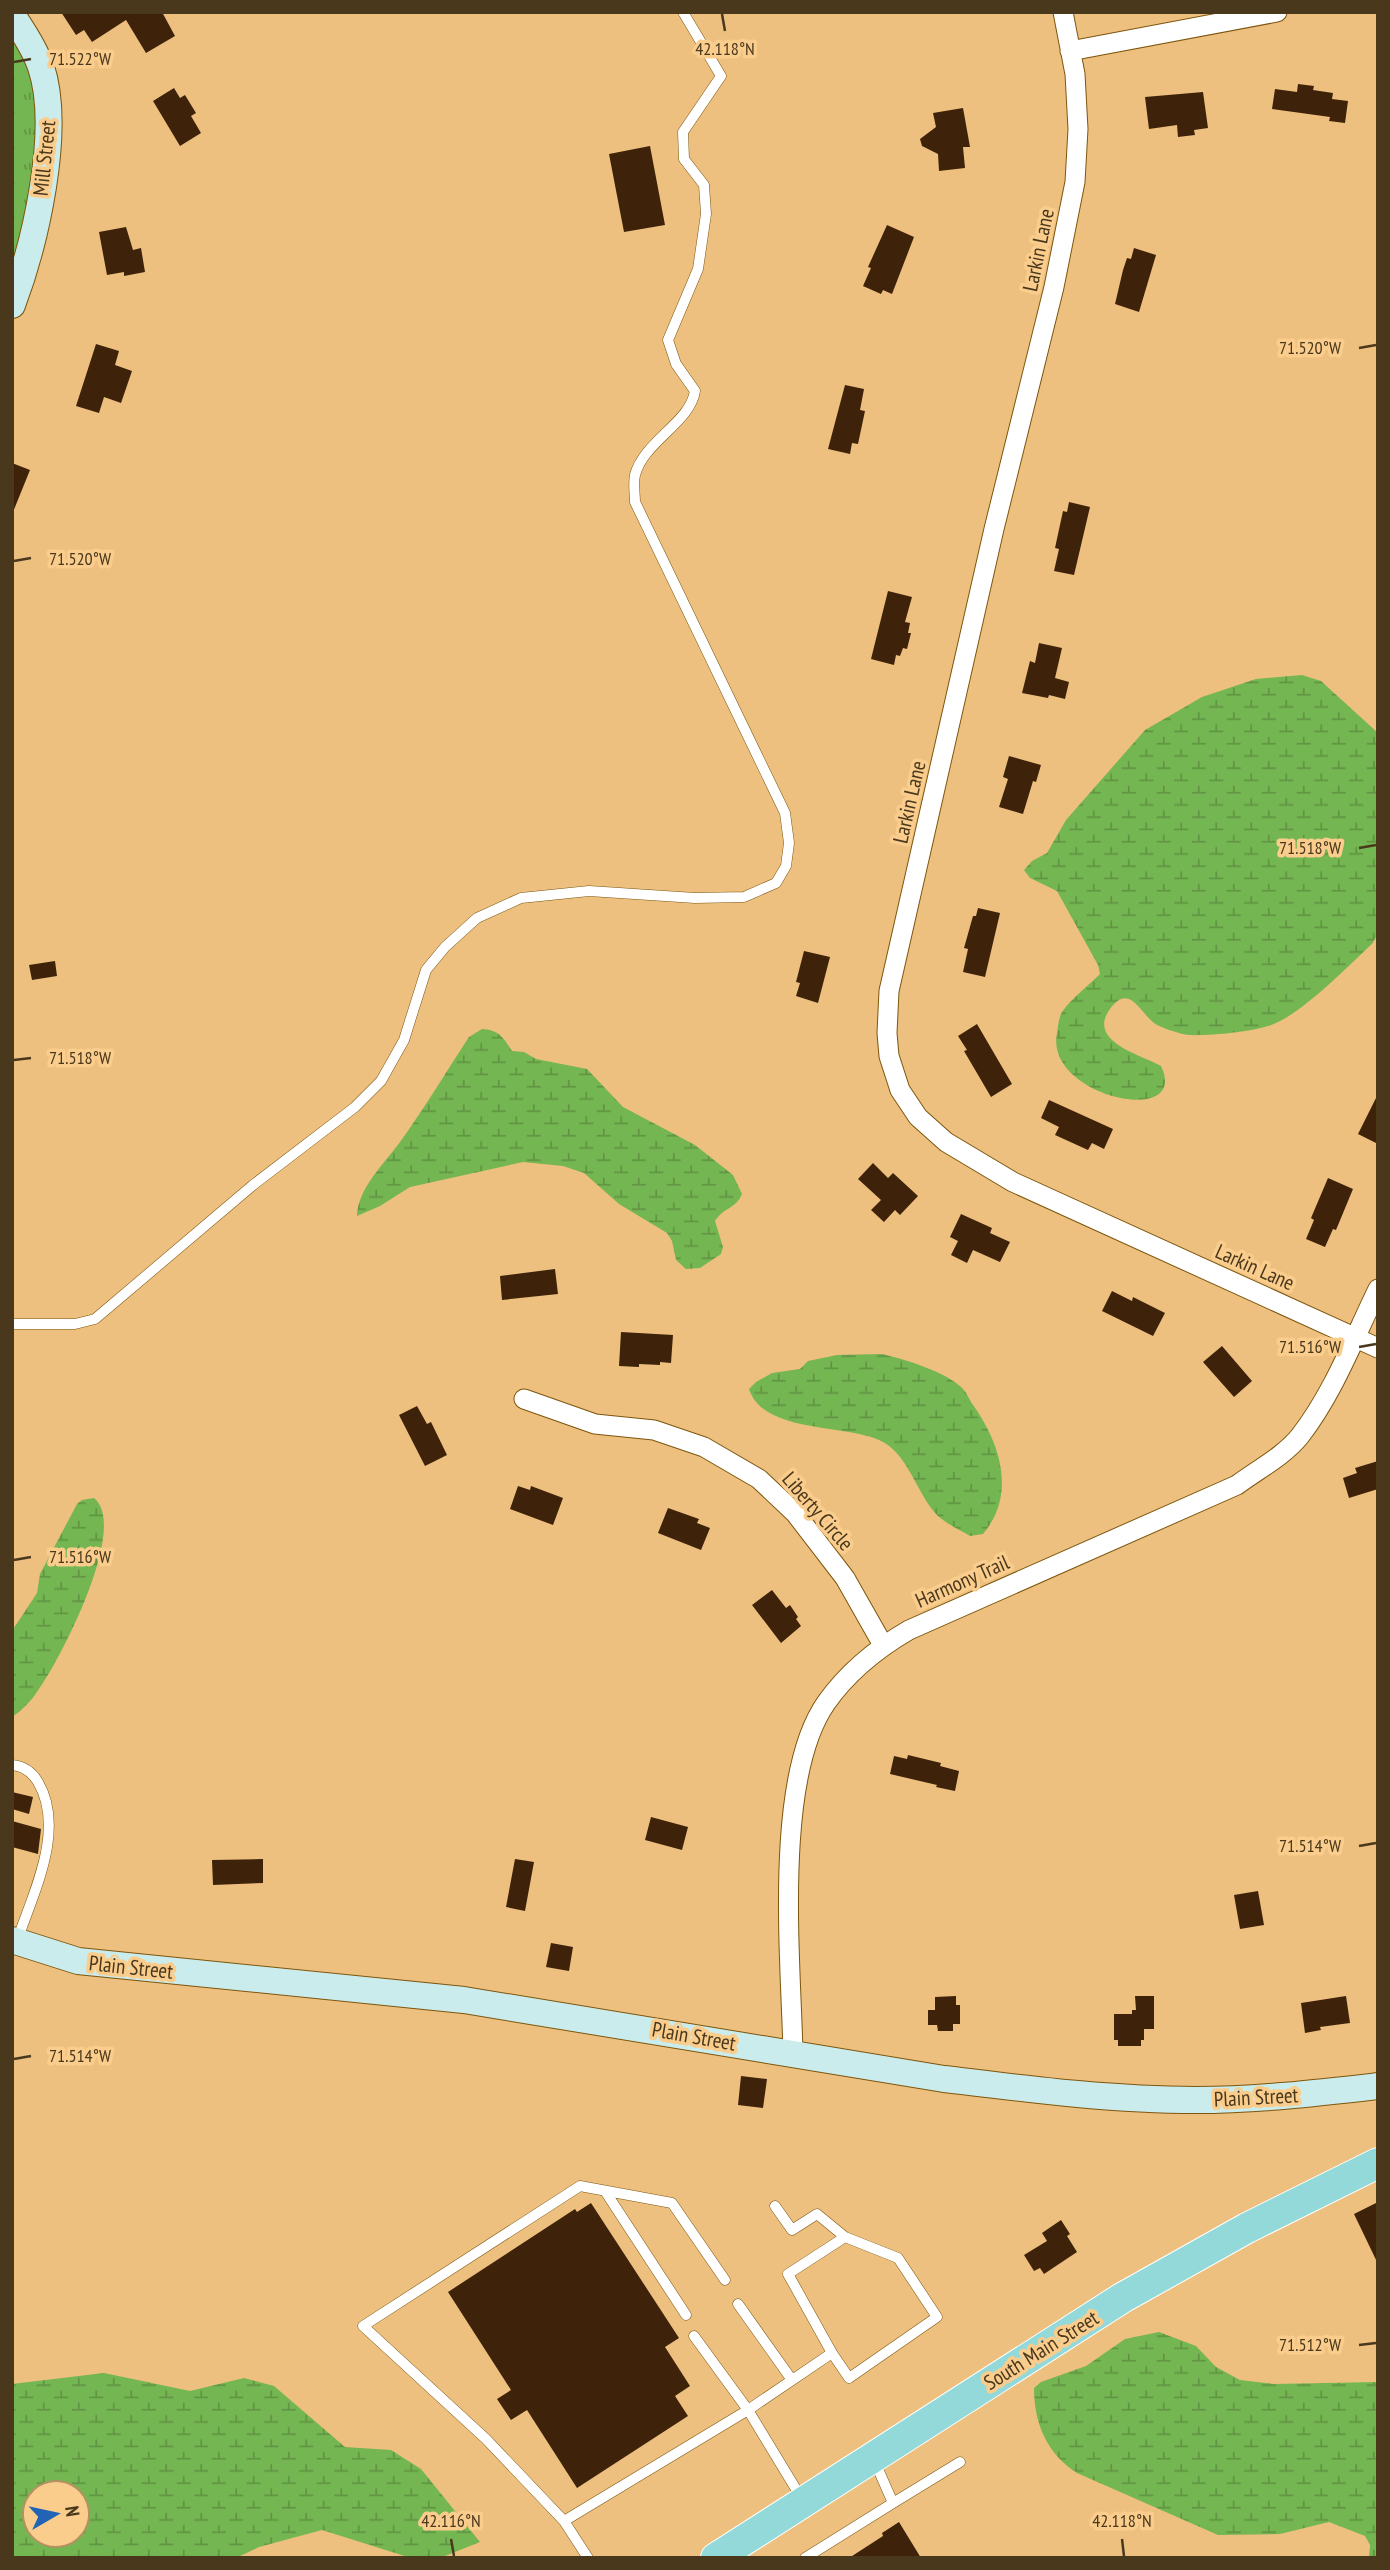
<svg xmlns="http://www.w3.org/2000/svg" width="1390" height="2570" viewBox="0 0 1390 2570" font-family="'PT Sans Narrow',sans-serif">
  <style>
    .grass { fill: url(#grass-tufts) }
    .wetland { fill: url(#wetland-marsh); fill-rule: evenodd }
    .building { fill: #3f220a }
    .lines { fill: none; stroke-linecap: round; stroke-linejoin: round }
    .lane-casing { stroke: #7d560d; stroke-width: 11 }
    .street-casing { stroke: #7d560d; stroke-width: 21 }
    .secondary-casing { stroke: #7d560d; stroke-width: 28 }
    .primary-casing { stroke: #fff; stroke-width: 32 }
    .lane { stroke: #fff; stroke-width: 10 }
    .street { stroke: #fff; stroke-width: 19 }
    .secondary { stroke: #caecec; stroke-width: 26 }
    .primary { stroke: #94d9d9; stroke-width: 30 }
    .ticks { fill: none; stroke: #4a381d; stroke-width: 2.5 }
    .labels { text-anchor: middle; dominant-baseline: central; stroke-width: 7; stroke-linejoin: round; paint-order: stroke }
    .street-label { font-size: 21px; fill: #4a381d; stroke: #facd8d }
    .ticks-label { font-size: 18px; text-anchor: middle; fill: #4a381d; stroke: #facd8d; stroke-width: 7; stroke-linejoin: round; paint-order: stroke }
  </style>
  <defs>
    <pattern id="grass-tufts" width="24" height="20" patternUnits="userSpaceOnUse" patternTransform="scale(1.75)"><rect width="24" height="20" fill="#74b651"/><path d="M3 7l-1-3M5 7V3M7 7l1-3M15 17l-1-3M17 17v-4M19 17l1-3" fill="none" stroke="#619543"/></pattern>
    <pattern id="wetland-marsh" width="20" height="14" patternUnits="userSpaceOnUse" patternTransform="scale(1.75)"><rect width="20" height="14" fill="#74b651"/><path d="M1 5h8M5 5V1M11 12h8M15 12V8" fill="none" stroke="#619543"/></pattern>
  </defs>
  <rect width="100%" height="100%" fill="#edc080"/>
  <path class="grass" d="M12,35L31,63L39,96L32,190L12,264Z"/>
  <path class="wetland" d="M1302,675L1321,681L1378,733V934L1372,944C1348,966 1298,1018 1268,1026C1250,1032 1208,1036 1189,1035C1180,1034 1161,1028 1154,1023C1139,1011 1129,983 1110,1009C1086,1042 1142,1055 1161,1066C1191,1128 1044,1097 1057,1033C1058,1026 1059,1017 1062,1012C1072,998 1088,986 1100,974L1098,965L1057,891L1030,878L1024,870L1032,861L1047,853L1066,820L1145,730L1202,697L1256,679Z
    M482,1029C499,1030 503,1037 512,1051L524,1052L536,1059L587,1069L623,1107L695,1145L733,1175L742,1194C735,1210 725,1206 715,1221L723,1247L721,1254L700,1268L686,1269L676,1260L672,1241L667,1233L619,1204L584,1173L563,1166L523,1162L410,1187L380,1206L357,1216C358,1188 384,1164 400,1142C424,1109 446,1072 469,1037Z
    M881,1354C902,1358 946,1372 961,1387C966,1391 969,1399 973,1405C1000,1443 1017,1494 983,1534L970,1536C960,1530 947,1524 938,1516C916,1494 909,1453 879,1440C842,1424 763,1433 749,1389L756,1382L772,1373L800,1369L808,1361L837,1355Z
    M94,1498C130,1527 58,1665 35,1695C29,1703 21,1711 12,1717V1631L37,1593L40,1574L77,1504L82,1500Z
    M1159,2332L1196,2346L1216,2367L1240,2380L1274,2384L1378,2382V2558H1369L1370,2545L1365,2536L1329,2522L1280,2534L1218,2535L1077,2473C1047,2454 1034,2423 1034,2388L1041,2382L1086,2366L1125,2339Z
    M104,2373L190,2391L244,2378L274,2386L345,2447L391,2450L421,2469L480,2542L440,2558H411L322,2530L259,2547L236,2558H12V2384ZM77,2493V2535H35V2493Z"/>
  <path class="building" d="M61,12H162L175,36L146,53L126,20L92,42L84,30L76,35Z
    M1298,84L1314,86L1313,90L1333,93L1332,99L1348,101L1345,123L1329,121L1330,117L1272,109L1275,89L1297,92Z
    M174,88L180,98L185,95L196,113L191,116L201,133L180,146L153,101Z
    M1203,92L1208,128L1194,130L1195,135L1178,137L1177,125L1149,129L1145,97Z
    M963,108L970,147H963L965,168L939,171L938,154L922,146L920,139L936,127L933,113Z
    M650,146L665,225L624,232L609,154Z
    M887,225L914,237L892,294L883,290L881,294L863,286L871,268L868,267Z
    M126,227L133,250L141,248L145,272L124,276V272L107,275L99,232Z
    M1134,248L1156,255L1139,312L1115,304L1123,270L1127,258L1131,259Z
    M96,344L119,351L115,365L132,371L121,403L104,397L99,413L76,406Z
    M845,385L864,389L860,410L865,411L858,444L852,443L850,454L828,449Z
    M12,463L30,470L13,512H12Z
    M1069,502L1090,507L1074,575L1054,571L1059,549L1055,548L1063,511L1067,512Z
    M888,591L912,597L905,622L910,623L908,633H911L907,649L903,648L900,656L896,655L894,665L871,659Z
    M1039,643L1062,648L1055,678L1069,682L1065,699L1049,695L1048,698L1022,693L1030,661L1035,663Z
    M1009,756L1041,765L1036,782L1033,781L1023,814L999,807L1008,779L1003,777Z
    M978,908L1000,913L985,977L963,972L968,949L964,948L973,916H976Z
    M804,951L830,957L818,1003L796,996L800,983L796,982Z
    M55,961L57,976L32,980L29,965Z
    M977,1024L1012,1084L991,1097L964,1051L967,1050L958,1036Z
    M1378,1094V1144L1358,1134Z
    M1049,1100L1113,1129L1104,1149L1092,1143L1088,1150L1055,1135L1059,1127L1041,1118Z
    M873,1163L888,1178L893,1173L918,1196L900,1215L895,1210L884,1222L871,1210L881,1200L858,1179Z
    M1328,1178L1353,1189L1336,1230L1333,1229L1325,1247L1306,1239L1314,1220L1311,1218Z
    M961,1214L992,1228L990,1233L1010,1242L1000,1262L973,1250L967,1263L951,1255L958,1241L950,1237Z
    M555,1269L558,1294L502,1300L500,1276Z
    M1112,1291L1132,1301L1133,1297L1165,1313L1153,1336L1102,1311Z
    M621,1332L673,1335L671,1363L660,1362V1365L639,1364V1367L619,1366Z
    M1222,1346L1252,1381L1234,1397L1203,1362Z
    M417,1406L427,1424L431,1422L447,1455L425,1466L399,1415Z
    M1378,1461V1489L1349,1498L1343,1478L1357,1473L1355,1468Z
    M518,1486L530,1490L531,1486L563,1498L553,1525L510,1509Z
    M668,1508L699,1519L697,1523L710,1528L701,1550L658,1533Z
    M772,1590L786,1608L790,1605L798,1617L796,1619L801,1626L781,1643L752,1605Z
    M908,1755L941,1763L940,1766L959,1771L955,1791L936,1787L937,1785L890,1774L894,1756L907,1759Z
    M12,1792L33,1797L29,1814L12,1809Z
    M651,1817L688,1827L682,1850L645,1840Z
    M12,1821L41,1829L38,1854L12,1847Z
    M263,1859V1883L213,1885L212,1860Z
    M515,1859L534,1862L525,1911L506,1907Z
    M1258,1891L1264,1925L1240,1929L1234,1895Z
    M551,1943L573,1947L569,1971L546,1967Z
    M956,1996V2005H960V2024H953V2031H938L937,2025H928V2010H935V1997Z
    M1135,1996H1154V2029H1144V2040H1141V2046H1118V2040H1114V2014H1132V2010H1136Z
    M1346,1996L1350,2023L1320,2027L1321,2030L1305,2033L1301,2003Z
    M741,2076L767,2079L763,2108L738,2105Z
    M1378,2202V2264L1354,2214Z
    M591,2203L679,2338L665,2347L690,2386L675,2396L688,2416L577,2488L527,2410L511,2420L497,2399L511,2390L448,2292L575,2209L577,2212Z
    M1061,2220L1070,2234L1067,2236L1077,2252L1044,2274L1040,2268L1034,2271L1024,2255L1047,2241L1042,2233Z
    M899,2522L921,2558H849L883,2536L882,2533Z"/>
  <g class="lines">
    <g class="lane-casing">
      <path id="lane" d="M12,1324H75L95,1319L253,1185L355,1107L381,1081L404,1040L426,970L445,947L477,918L521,898L589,891L695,898L744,897L776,883L786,866L789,843L785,813L635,502C635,494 633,483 635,475C644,441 690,423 695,391L676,364L668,340L698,269L706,214L704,185L684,159L683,132L721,76L683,12
        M12,1765C24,1766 32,1772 38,1782C66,1830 33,1893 17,1941
        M605,2191L686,2315
        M775,2206L792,2230L817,2214L845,2237
        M738,2304L792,2380
        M694,2336L748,2410L832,2353L849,2378L937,2317L898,2258L845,2237L788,2274L832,2353
        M893,2503L960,2462
        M564,2521L486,2439L363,2326L580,2186L672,2203L725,2280
        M588,2558L564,2521L748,2410L802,2499
        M805,2558L893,2503L874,2460"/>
    </g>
    <g class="street-casing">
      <path id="street" d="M1063,12L1075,74L1078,129L1075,182L1054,287L994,529L889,991L887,1033L889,1056L900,1090L918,1117L946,1142L1013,1182L1378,1348
        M1070,51L1277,12
        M524,1399L595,1424L654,1430L704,1447L759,1479L795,1513L845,1578L883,1645
        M793,2053C791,1961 773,1779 826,1703C847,1673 878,1648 909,1630L1237,1485C1257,1470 1284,1456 1300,1436C1334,1392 1354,1338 1378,1289"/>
    </g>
    <g class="secondary-casing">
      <path id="secondary" d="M12,15C23,31 35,49 41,67C62,130 35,244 12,305
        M12,1940L78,1961L464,2000L944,2079C1027,2089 1112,2100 1196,2100C1257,2100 1317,2093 1378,2086"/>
    </g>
    <g class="primary-casing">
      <path id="primary" d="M716,2558L1122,2298L1247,2228L1378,2163"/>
    </g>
    <use href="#lane" class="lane"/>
    <use href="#street" class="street"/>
    <use href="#secondary" class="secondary"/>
    <use href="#primary" class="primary"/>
  </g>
  <path class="ticks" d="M722,14L725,31M14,62L31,59M1359,348L1376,345M14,561L31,558M1359,848L1376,845M14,1060L31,1058M1359,1347L1376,1344M14,1560L31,1557M1359,1846L1376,1843M14,2059L31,2056M1359,2345L1376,2343M451,2539L454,2556M1122,2539L1124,2556"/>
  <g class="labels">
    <g class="street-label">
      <text transform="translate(44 158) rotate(-84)">Mill Street</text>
      <text transform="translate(1038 250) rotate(-78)">Larkin Lane</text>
      <text transform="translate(909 802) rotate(-77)">Larkin Lane</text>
      <text transform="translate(1255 1267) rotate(24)">Larkin Lane</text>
      <text transform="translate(818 1511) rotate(49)">Liberty Circle</text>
      <text transform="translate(962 1581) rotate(-24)">Harmony Trail</text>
      <text transform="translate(131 1967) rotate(6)">Plain Street</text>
      <text transform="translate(694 2036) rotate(10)">Plain Street</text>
      <text transform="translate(1256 2097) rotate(-3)">Plain Street</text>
      <text transform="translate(1041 2350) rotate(-32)">South Main Street</text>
    </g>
  </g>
  <g class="ticks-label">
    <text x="725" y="55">42.118°N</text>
    <text x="80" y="65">71.522°W</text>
    <text x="1310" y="354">71.520°W</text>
    <text x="80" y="565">71.520°W</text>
    <text x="1310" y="854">71.518°W</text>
    <text x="80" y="1064">71.518°W</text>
    <text x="1310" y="1353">71.516°W</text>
    <text x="80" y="1563">71.516°W</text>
    <text x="1310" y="1852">71.514°W</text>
    <text x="80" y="2062">71.514°W</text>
    <text x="1310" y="2351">71.512°W</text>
    <text x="451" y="2527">42.116°N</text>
    <text x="1122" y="2527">42.118°N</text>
  </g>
  <rect width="1390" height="2570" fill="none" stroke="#4a381d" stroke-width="28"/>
  <g transform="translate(56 2514) rotate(81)"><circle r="33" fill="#facd8d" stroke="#b49160" stroke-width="2"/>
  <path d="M0-5L12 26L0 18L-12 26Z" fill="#2163b4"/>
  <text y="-10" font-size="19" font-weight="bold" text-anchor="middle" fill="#4a381d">N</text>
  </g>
</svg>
